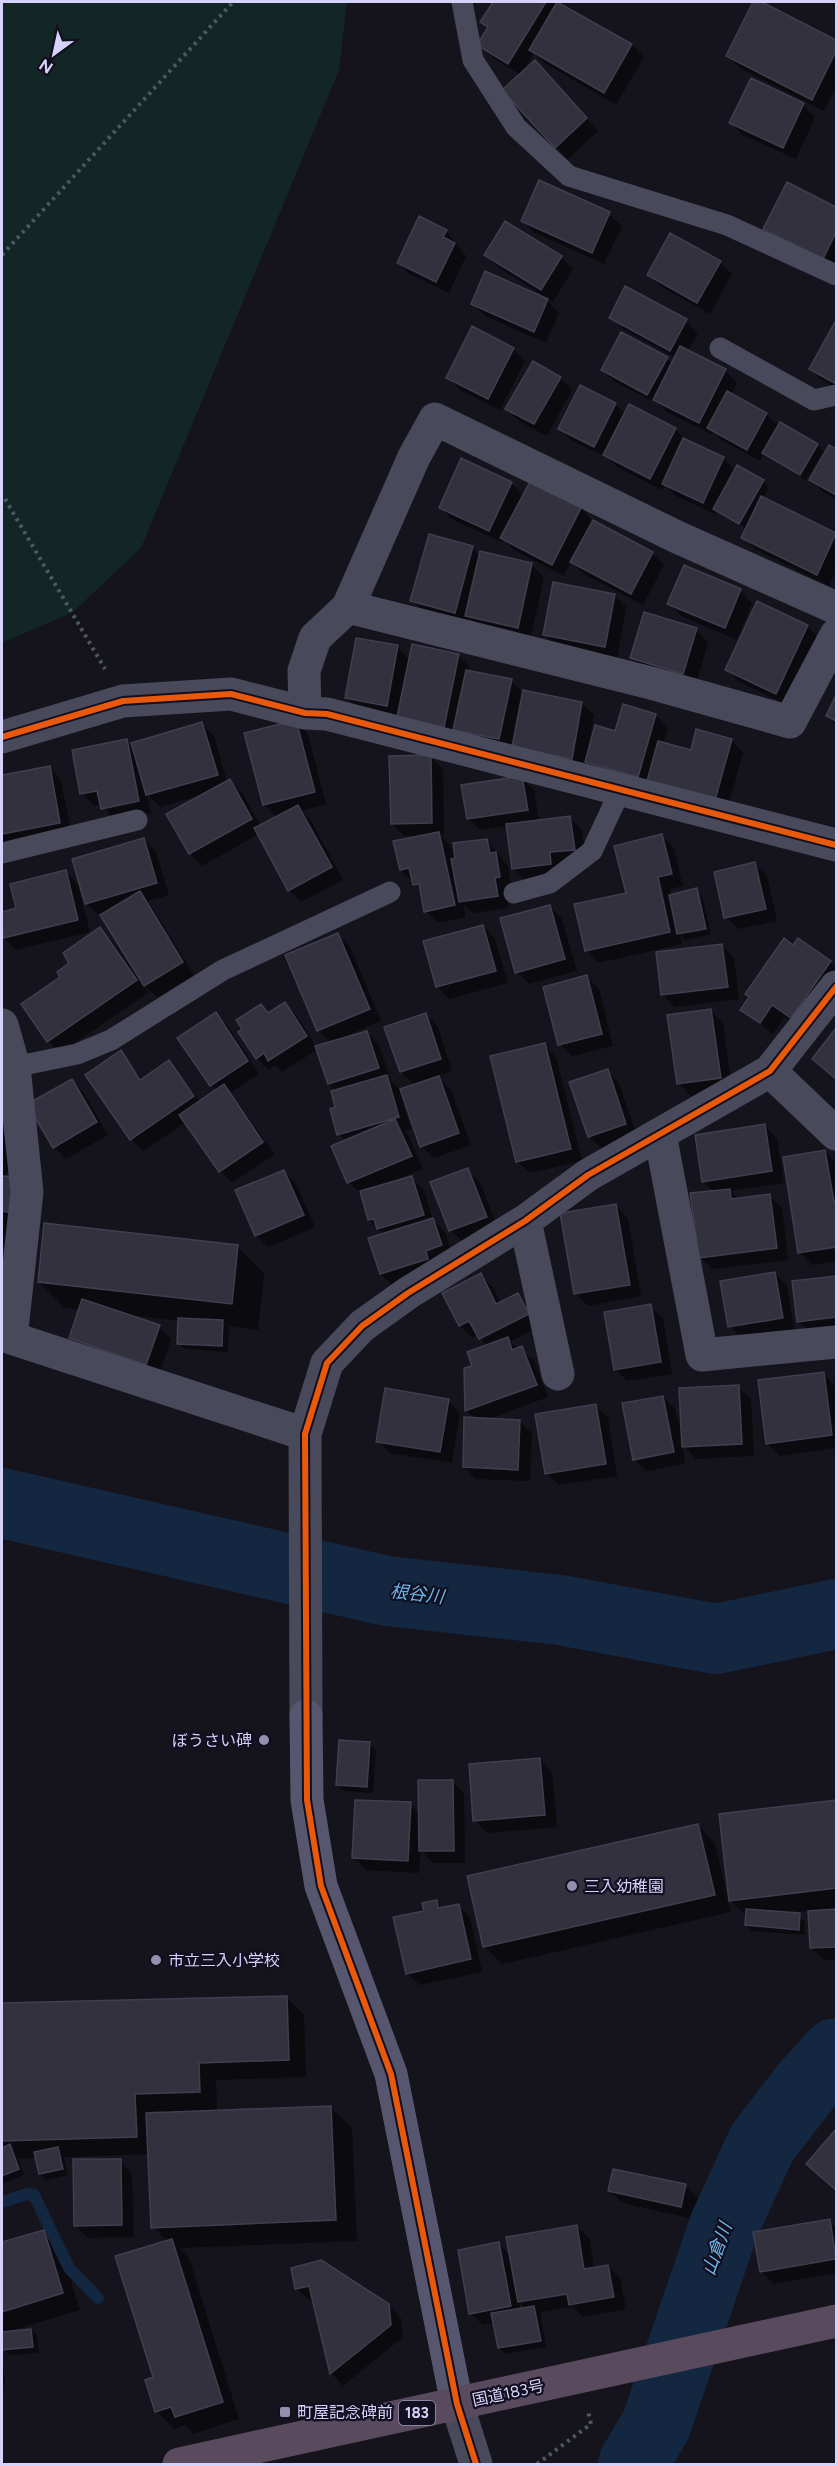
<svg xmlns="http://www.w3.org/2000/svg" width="838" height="2466" viewBox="0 0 838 2466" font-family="Figtree,'Noto Sans JP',sans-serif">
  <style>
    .green { fill: #132626 }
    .shadow { fill: #0007; fill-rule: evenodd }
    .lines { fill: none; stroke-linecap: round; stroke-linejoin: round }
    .stream { stroke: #142741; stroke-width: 12 }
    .river { stroke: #142741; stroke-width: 70 }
    .building { fill: #33313e; stroke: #413e4f; stroke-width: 1.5 }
    .path { stroke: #4b5963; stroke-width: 4; stroke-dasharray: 3 4.5; stroke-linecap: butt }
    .lane { stroke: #49495c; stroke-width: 21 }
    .street { stroke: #49495c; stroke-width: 33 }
    .secondary { stroke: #56566e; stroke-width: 33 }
    .highway { stroke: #5a4a5d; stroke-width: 33 }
    .cycleway-casing { stroke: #120f20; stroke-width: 10 }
    .cycleway { stroke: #e8590c; stroke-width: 6 }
    .poi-dot { fill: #9290ac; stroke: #120f20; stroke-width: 2 }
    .labels { text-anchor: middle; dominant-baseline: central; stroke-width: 4.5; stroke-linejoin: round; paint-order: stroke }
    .shield { fill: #120f20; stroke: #9b98b9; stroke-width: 1.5 }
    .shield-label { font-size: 15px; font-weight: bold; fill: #d6d3fa }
    .poi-label { font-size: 16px; fill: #d6d3fa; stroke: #120f20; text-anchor: start }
    .street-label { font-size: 16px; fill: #d6d3fa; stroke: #120f20 }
    .water-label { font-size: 18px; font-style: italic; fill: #6cb8ef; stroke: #120f20 }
  </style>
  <rect width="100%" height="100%" fill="#15131c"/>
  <path class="green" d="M2,2H347L339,70L141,548L73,612L2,643Z"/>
  <path class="shadow" d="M494,2H566L563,5L632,45L644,57L616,105L543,62L534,53L523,72L547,74L598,131L568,159L556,147L521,75L492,57L479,44L489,28L482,22Z
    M755,2L836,41V87L824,111L740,68L728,56Z
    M803,105L815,117L796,159L743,135L731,123Z
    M540,182L609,214L622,226L604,264L535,233L523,221Z
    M787,184L836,209V268L777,241L765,229Z
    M446,231L466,256L449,293L411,275L398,263Z
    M486,255L561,257L573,269L553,302L498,267Z
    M720,262L732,274L710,314L662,287L649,275Z
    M547,300L559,313L546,343L485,316L473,304Z
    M611,317L686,321L698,333L688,351L725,370L737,383L731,395L766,414L779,427L817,445L823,451L806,480L764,453L760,461L721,440L713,431L711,434L667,412L660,405L615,382L602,370L667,358L673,364L676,358L623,329Z
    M836,324V388L823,381L811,369Z
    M513,349L525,361L500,410L460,390L448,377Z
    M560,378L572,390L547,436L519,421L507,409Z
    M615,404L625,415L675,429L688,442L723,458L736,471L763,481L769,487L763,498L836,535V571L829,586L755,549L743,537L747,529L717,511L715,514L676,496L665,485L662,490L617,467L607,457L572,441L560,429Z
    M830,447L836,451V499L823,492L811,480Z
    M511,483L524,496L581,507L592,521L652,553L664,565L643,605L584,574L571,562L564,576L514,550L503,539L502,542L453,520L440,507Z
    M472,548L480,556L481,553L532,565L544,577L530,640L479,628L469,617L467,624L424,613L412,600Z
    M740,591L752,603L737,640L681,616L669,603Z
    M614,595L626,607L617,658L557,647L545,635Z
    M807,626L819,638L788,705L739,682L727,670Z
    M696,630L708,642L696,685L644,670L632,658Z
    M397,647L410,660L458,655L470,667L469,672L511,681L524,694L582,703L594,715L588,748L655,715L668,728L663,744L692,752L731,740L743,752L727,811L599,774L585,761L584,770L359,710L347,698Z
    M836,698V725L828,716Z
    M296,722L308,734L326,804L302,811L310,819L343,880L301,902L289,890L259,834L202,866L190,853L201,795L160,807L147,794L151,813L114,820L101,804L94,806L82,793L126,741L134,749L202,724L214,736L227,782L230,781L242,793L261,827L278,818L265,805L246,734Z
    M431,757L443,769L444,835H441L451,846L455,863L487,840L508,866L512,889L506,890L509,908L473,913L463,904L466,917L438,923L426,911L422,892L401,870L418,836H404L392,824Z
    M49,768L61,780L72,835L2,846V777Z
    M522,778L534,790L539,821L569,817L582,830L586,861L563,875L526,880L513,868L508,826L480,830L468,818Z
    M662,836L674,848L683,886L669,889L671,896L696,890L702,896L711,934L685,940L680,934L682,944L598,963L586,950L627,894Z
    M144,840L156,852L169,895L148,901L194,975L157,997L144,985L148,993L60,1053L48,1041L62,978L100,929L112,941L137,976L139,975L102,914L99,915L86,903Z
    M754,864L767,876L777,921L738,929L726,917Z
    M65,872L78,884L90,932L16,950L4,938L2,914L18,910Z
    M550,906L562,919L577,971L529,984L517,972Z
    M483,926L495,939L508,983L449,999L437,986Z
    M338,935L350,947L381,1021L339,1039L340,1041L367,1032L379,1045L391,1081L399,1089L411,1130L406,1131L423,1169L396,1180L397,1182L412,1178L424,1190L433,1220L445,1232L453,1258L393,1286L381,1274L370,1239L384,1235L369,1220L362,1194L349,1183L333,1147L346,1141L339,1134L336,1091L329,1084L318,1049L282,1072L275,1065L269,1070L257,1058L261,1005L270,1014L285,1004L297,1016L317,1048L331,1043L318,1030Z
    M721,945L734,958L739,999L675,1007L663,995Z
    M794,947L830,962L836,969V983L804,1030L785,1017L773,1034L742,1010Z
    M587,977L599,989L613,1046L572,1056L560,1044Z
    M710,1010L723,1023L732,1090L691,1096L678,1083Z
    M215,1014L228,1026L259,1074L230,1093L264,1139L220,1171L186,1122L143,1151L131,1139L120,1052L143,1080L169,1062L201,1102L217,1091L179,1039Z
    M426,1015L438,1027L452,1071L437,1076L451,1090L471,1145L434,1158L421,1146L415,1085L401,1072Z
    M836,1031V1079L814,1059Z
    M544,1045L556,1057L582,1161L530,1173L517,1161Z
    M607,1071L619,1083L637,1136L602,1149L589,1136Z
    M72,1080L84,1093L108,1135L66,1159L54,1147Z
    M765,1126L777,1138L784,1183L731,1191L739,1199L769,1196L782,1208L788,1260L712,1269L700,1257L714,1192L704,1182Z
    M2,1133L24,1156L2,1178L14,1179L6,1248H2Z
    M266,1142L275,1154L232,1183L221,1172Z
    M825,1151L836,1163V1261L812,1265L800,1253Z
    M467,1170L480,1182L498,1229L463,1242L450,1230Z
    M283,1171L296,1184L315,1227L268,1247L256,1235Z
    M616,1206L628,1218L641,1296L588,1306L576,1293Z
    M238,1247L264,1273L258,1330L229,1326L228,1352L185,1349L179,1343L180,1321L129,1315L159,1327L171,1339L159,1376L83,1350L71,1338L80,1310L65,1308L39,1282Z
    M774,1273L787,1286L794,1330L742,1339L730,1326Z
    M480,1275L493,1287L501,1303L518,1295L532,1310L482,1336V1339L533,1313L540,1326L510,1342L534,1360L548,1397L486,1420L519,1421L532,1433L530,1481L476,1479L464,1467L475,1419L466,1410L474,1367L487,1346L478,1335L472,1338L460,1325Z
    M836,1277V1330L811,1333L798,1321L794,1283Z
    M650,1306L663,1318L672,1374L627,1381L615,1369Z
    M823,1373L836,1387V1448L779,1456L767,1443Z
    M738,1387L751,1399L754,1456L696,1459L682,1444L685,1464L646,1471L634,1459L663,1397L675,1409L684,1444Z
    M448,1401L460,1413L452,1463L390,1453L378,1441Z
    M596,1406L608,1418L617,1476L559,1485L546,1473Z
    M370,1744L376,1750L373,1793L344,1791L337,1785Z
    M540,1759L552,1772L557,1827L487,1833L475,1820Z
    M452,1781L464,1793L465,1863H433L421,1850L419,1873L366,1870L354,1857L410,1804L420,1814Z
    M836,1801V1959L824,1960L812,1948L810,1910L792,1913L805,1921V1935L752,1931L746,1925L747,1917L730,1900L721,1815Z
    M698,1825L715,1843L731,1912L502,1964L484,1946Z
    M436,1902L443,1908L458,1905L470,1917L482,1972L420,1985L407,1973L425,1912Z
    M287,1997L304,2015L306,2077L216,2080L217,2111L330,2107L352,2128L357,2241L179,2248L189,2258L239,2419L193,2434L185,2425L174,2429L156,2411L155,2378L167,2241L153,2227L149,2154L64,2157L68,2175L46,2180L40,2174L37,2158H18L24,2175L2,2183V2005ZM152,2111H162V2114H152Z
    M836,2131V2190L808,2164Z
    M120,2161L132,2173L134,2237L88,2238L75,2225Z
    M685,2185L698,2198L693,2219L622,2203L610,2191Z
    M829,2221L836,2228V2273L774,2284L761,2271Z
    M576,2226L589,2238L594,2268L608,2266L620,2278L626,2309L583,2317L573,2307L540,2312L546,2347L505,2354L499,2348L495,2323L483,2325L470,2313L499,2244L511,2256ZM519,2302L526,2309L521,2310Z
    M44,2231L61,2249L80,2310L13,2330H31L37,2336L39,2353L9,2355L2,2347V2244Z
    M321,2262L388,2305L401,2318L403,2337L343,2386L332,2374L314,2299L309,2300L296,2288Z
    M2,2355L5,2385H2Z"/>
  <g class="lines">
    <path class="stream" d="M2,2202L27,2194L34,2195L69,2268L98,2298"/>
    <path class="river" d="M2,1503L387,1591L560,1610L716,1639L836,1614
      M633,2464L656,2425L724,2226L762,2143L806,2086L836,2053"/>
  </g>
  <path class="building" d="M493,2H546L508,64L477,45L488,27L480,22Z
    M557,2L632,44L604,93L529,50Z
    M753,2H762L836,40V51L812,100L726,56Z
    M535,60L587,118L555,148L502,90Z
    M751,78L804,103L783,148L729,123Z
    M539,180L610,212L592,253L521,221Z
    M787,182L836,207V232L823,259L763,229Z
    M419,216L447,230L443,237L455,243L436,282L397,263Z
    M505,221L562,256L541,290L484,255Z
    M670,233L721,261L697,303L647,275Z
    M485,271L548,299L534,332L471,304Z
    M625,286L687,319L670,351L609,318Z
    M835,322H836V384L809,369Z
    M472,326L514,348L488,399L446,378Z
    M621,332L668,357L647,395L601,370Z
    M680,346L726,369L699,423L653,400Z
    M533,361L561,377L534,424L505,409Z
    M580,385L616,403L594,447L558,429Z
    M727,391L767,413L747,450L707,428Z
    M629,404L676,428L650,479L603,455Z
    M780,422L818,444L800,475L762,453Z
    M683,438L724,457L703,503L662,484Z
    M829,445L836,449V495L809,480Z
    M461,458L512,482L489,531L439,508Z
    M737,465L764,480L739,524L713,509Z
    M531,480L582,506L552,565L500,538Z
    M761,496L836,533L817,575L741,538Z
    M593,520L653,552L631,594L570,562Z
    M429,534L473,546L455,613L410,601Z
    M480,551L532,563L518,628L465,616Z
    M684,565L741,589L725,628L667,604Z
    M553,582L615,594L605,647L543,635Z
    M757,601L808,625L776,694L725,670Z
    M644,612L697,628L683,674L630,658Z
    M356,638L398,645L387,706L345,698Z
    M412,644L459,654L444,727L397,717Z
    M466,670L512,679L499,739L453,730Z
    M523,690L582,702L572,759L512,747Z
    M836,695V721L826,716Z
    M623,704L656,714L638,777L585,762L595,725L615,731Z
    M296,720L315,792L263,805L244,733Z
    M202,722L218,775L146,795L131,743Z
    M696,729L732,739L715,800L647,781L658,741L691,750Z
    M127,739L139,801L101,809L97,791L80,794L72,750Z
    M431,755L432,823L391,824L389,756Z
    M50,766L60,823L2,834V775Z
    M522,776L528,810L467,819L461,785Z
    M230,779L252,819L189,854L166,814Z
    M298,805L332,867L288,891L254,828Z
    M570,816L575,850L550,852L551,864L512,869L506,824Z
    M439,832L455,905L424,912L419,884L413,885L409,868L400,870L393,841Z
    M662,834L672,874L658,877L670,932L585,951L574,904L626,893L614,846Z
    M144,838L157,883L85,904L72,859Z
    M487,839L490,853L496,852L500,877L495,878L498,896L459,902L451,859L455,858L453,843Z
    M755,862L766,909L724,918L714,872Z
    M66,870L78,920L3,938L2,912L16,908L10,884Z
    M697,888L706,929L677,934L669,895Z
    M140,891L183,962L144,986L100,915Z
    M550,905L565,959L515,973L500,918Z
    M483,925L496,971L436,987L423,941Z
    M100,927L137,980L47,1042L21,1004L60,977L57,972L69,963L63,953Z
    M338,933L370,1009L317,1031L285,955Z
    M784,938L793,945L798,938L831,961L791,1018L772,1005L760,1023L740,1010L749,997L745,994Z
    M722,944L728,987L661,995L656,952Z
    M587,975L602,1034L558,1045L543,987Z
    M285,1002L307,1036L268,1061L264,1053L256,1059L238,1032L242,1029L236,1020L261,1004L268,1013Z
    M711,1009L721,1078L677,1084L667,1015Z
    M216,1012L248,1061L210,1086L177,1038Z
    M426,1013L441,1059L400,1072L384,1027Z
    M836,1028V1079L812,1059Z
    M367,1031L379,1068L328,1084L315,1046Z
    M545,1043L571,1149L516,1162L490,1056Z
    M121,1050L140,1080L169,1060L194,1096L130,1140L85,1075Z
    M608,1069L626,1124L588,1137L569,1082Z
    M387,1075L399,1117L337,1135L330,1109L335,1107L331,1091Z
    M439,1076L459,1133L420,1147L400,1089Z
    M72,1079L97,1122L53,1148L27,1104Z
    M224,1084L263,1142L219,1172L179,1115Z
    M395,1119L412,1156L347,1183L331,1146Z
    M765,1124L772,1171L702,1182L695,1135Z
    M825,1150L834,1202L836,1201V1247L798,1253L783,1157Z
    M468,1168L487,1217L449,1231L430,1182Z
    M284,1170L304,1215L255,1236L235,1190Z
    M2,1176L15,1177L11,1213L2,1211Z
    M412,1176L424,1215L377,1229L374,1219L368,1220L360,1191Z
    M730,1189L731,1199L770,1194L777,1248L699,1258L690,1193Z
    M616,1204L630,1285L574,1294L560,1213Z
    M433,1218L442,1245L426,1251L428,1259L380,1274L368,1238Z
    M44,1223L238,1245L232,1304L38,1282Z
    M775,1272L783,1318L728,1327L720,1281Z
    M481,1273L496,1304L518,1293L529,1314L479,1339L469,1321L459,1326L442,1293Z
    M836,1276V1317L797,1322L792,1281Z
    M82,1299L160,1325L146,1365L69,1338Z
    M651,1304L661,1362L614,1370L604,1312Z
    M178,1318L223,1320L222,1346L177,1344Z
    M508,1337L512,1350L522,1346L537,1385L465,1411L464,1368L472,1366L467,1352Z
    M824,1372L832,1435L766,1444L758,1380Z
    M739,1385L742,1444L682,1447L679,1388Z
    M385,1388L449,1399L440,1452L376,1442Z
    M663,1396L674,1452L633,1460L622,1403Z
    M596,1404L606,1464L545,1474L535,1414Z
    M464,1417L520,1420L518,1470L463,1467Z
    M339,1740L370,1742L367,1787L336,1785Z
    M540,1758L545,1815L473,1821L469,1764Z
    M418,1780H453L454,1851H419Z
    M355,1800L411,1802L408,1861L352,1858Z
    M836,1800V1888L729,1901L719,1814Z
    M698,1824L715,1895L483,1947L467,1876Z
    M437,1900L438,1908L459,1904L471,1959L406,1974L393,1917L424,1911L422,1903Z
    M746,1909L800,1913L799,1930L745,1925Z
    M836,1909V1947L810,1948L808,1911Z
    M287,1996L289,2060L199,2063L200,2092L135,2094L137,2137L2,2141V2003Z
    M331,2106L336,2220L151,2228L146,2113Z
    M836,2129V2190L806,2164Z
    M10,2144L19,2169L2,2176V2148Z
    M58,2147L63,2169L39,2174L34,2152Z
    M73,2159H121L122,2225L74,2226Z
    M613,2169L686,2184L681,2207L608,2191Z
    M830,2219L836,2259L760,2272L753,2232Z
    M577,2225L584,2269L608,2265L614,2297L569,2305L567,2294L518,2302L506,2237Z
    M44,2230L63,2293L2,2312V2242Z
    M172,2239L223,2402L175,2417L171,2407L155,2412L145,2380L153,2377L115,2256Z
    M499,2242L511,2306L469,2314L458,2250Z
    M321,2260L389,2304L391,2325L330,2374L309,2286L295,2289L291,2268Z
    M534,2306L541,2341L498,2348L491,2313Z
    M31,2329L33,2347L2,2350V2332Z"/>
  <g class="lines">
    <path class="path" d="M2,255L233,2
      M5,499L105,669
      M537,2464L591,2424L588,2411"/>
    <path class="lane" d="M462,2L473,60L516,127L569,176L727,225L836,275
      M720,348L814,400L836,395
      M2,853L137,820
      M514,893L550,883L592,851L620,791
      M14,1067L77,1054L111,1040L223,970L390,892"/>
    <path class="street" d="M348,607L651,683L790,722L836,635
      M305,713L304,671L315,638L348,607L414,457L435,419L677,537L836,608
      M2,737L123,701L231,694L305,713L327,714L836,845
      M2,1025L14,1067L27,1192L11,1338
      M770,1071L836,1134
      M660,1134L702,1355L836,1342
      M525,1221L558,1374
      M2,1335L305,1434
      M306,1716L305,1434L327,1363L362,1326L408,1293L525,1221L588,1175L770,1071L836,987
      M457,2404L476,2464"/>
    <path class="secondary" d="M306,1716L307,1800L321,1886L391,2074L457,2404"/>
    <path class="highway" d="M179,2464L836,2321"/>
    <g class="cycleway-casing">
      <path id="cycleway" d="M2,737L123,701L231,694L305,713L327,714L836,845
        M476,2464L457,2404L391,2074L321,1886L307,1800L305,1434L327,1363L362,1326L408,1293L525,1221L588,1175L770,1071L836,987"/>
    </g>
    <use href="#cycleway" class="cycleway"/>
  </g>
  <g class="poi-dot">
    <circle cx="264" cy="1740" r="6"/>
    <circle cx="572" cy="1886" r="6"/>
    <circle cx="156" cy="1960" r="6"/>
    <rect x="279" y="2406" width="12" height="12" rx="3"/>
  </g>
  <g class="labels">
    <rect class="shield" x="399" y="2401" width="36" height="24" rx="4.5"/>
    <g class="shield-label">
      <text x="417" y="2413">183</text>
    </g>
    <g class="poi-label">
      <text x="252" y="1740" text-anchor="end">ぼうさい碑</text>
      <text x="584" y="1886">三入幼稚園</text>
      <text x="168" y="1960">市立三入小学校</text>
      <text x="297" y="2412">町屋記念碑前</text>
    </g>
    <g class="street-label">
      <text transform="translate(508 2393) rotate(-12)">国道183号</text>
    </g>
    <g class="water-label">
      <text transform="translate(417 1594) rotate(7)">根谷川</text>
      <text transform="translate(717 2249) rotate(-70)">山倉川</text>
    </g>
  </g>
  <rect width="838" height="2466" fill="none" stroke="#d6d3fa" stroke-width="6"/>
  <g transform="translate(54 54) rotate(213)" stroke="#120f20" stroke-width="4.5" paint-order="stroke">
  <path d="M0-4.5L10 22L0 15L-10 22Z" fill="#d6d3fa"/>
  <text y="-9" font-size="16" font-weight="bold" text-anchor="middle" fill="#d6d3fa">N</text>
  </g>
</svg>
